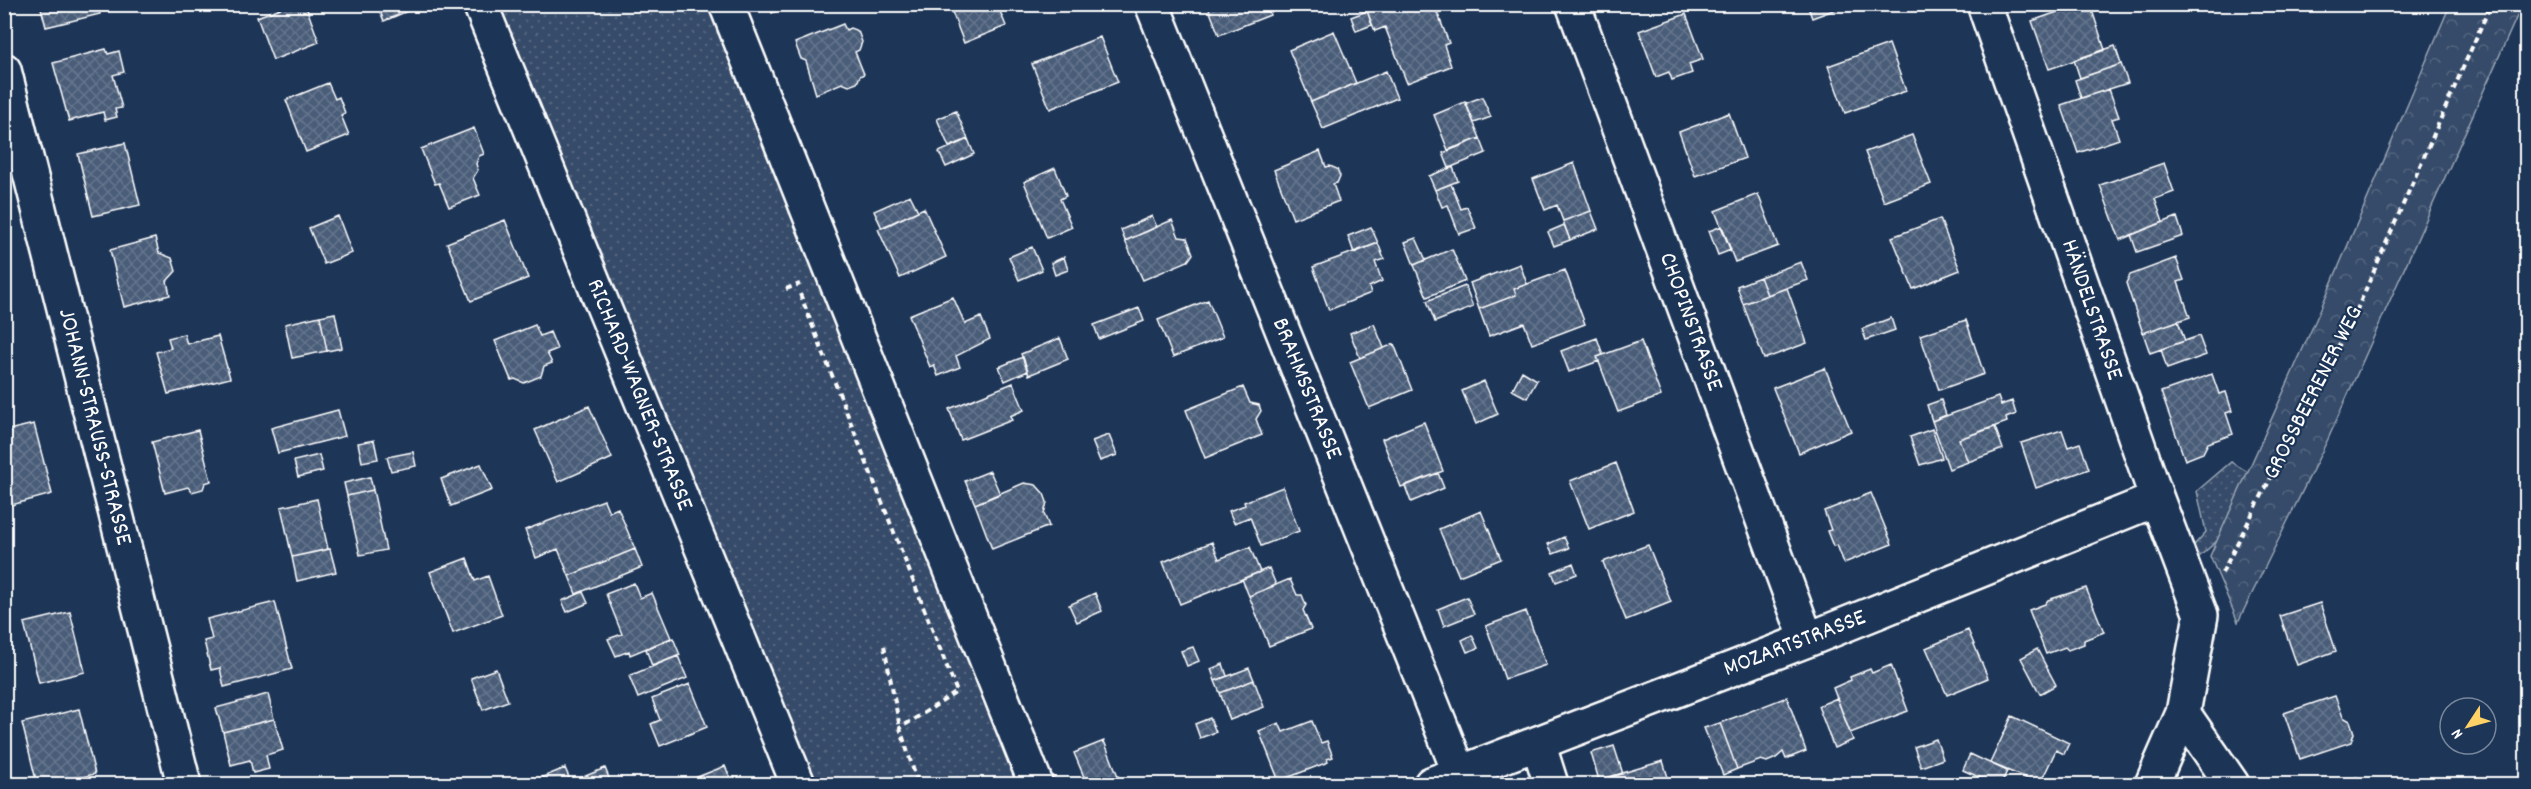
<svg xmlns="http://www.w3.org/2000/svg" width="2531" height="789" viewBox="0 0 2531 789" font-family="Dekko,sans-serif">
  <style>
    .grass { fill: url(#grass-dots); stroke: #9aa5b4; stroke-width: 1.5 }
    .forest { fill: url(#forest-crowns); stroke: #9aa5b4; stroke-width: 1.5 }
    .building { fill: url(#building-cross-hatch); stroke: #fff; stroke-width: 1.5 }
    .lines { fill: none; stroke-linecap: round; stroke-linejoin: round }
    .minor-casing { stroke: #fff; stroke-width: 38 }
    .path { stroke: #fff; stroke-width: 4; stroke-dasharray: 6 4.5; stroke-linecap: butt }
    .minor { stroke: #1d3557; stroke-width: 33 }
    .labels { text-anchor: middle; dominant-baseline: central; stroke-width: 4.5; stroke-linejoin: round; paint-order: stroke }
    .street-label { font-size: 24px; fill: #fff; stroke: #1d3557 }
  </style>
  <defs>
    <pattern id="grass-dots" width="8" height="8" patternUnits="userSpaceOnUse" patternTransform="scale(1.5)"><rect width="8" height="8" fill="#364b69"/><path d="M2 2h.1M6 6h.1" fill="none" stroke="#546680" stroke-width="1.8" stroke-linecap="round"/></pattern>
    <pattern id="forest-crowns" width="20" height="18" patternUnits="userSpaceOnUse" patternTransform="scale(1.5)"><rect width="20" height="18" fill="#364b69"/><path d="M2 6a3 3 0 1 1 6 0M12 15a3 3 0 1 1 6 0" fill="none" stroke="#546680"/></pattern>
    <pattern id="building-cross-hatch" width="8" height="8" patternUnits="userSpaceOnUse" patternTransform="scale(1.5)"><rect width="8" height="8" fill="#4a5d79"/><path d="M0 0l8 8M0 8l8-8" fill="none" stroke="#65758d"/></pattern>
  </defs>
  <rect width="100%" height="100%" fill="#1d3557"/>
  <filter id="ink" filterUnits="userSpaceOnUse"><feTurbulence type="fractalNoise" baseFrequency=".0167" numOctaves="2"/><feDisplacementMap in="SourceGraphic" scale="12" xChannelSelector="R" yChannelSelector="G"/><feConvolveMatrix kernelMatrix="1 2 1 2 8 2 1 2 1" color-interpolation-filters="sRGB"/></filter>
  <g filter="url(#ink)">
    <path class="grass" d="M480,5H726L1036,784H798Z
      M2231,462L2248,472L2218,540L2191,564L2187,553L2206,532L2197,491Z"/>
    <path class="forest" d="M2450,5H2522L2328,439L2238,622L2210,556L2318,315Z"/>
    <path class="building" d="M40,4H98L100,14L46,27Z
      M291,4H305L319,42L273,60L257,17Z
      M377,4H424L384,21Z
      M769,4H793L772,13Z
      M949,4H997L1006,26L964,43Z
      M1207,4H1266L1270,15L1219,35Z
      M1382,4H1434L1449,43L1444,45L1451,66L1407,83L1385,27L1375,31L1367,11Z
      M1434,4H1458L1437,13Z
      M1807,4H1850L1812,18Z
      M2080,4H2090L2105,50L2049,69L2032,21Z
      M1367,11L1372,25L1356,31L1351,17Z
      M1686,14L1703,59L1689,64L1692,73L1672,80L1669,72L1656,77L1639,31Z
      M843,24L846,30L850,28L858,31L862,42L859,50L855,52L864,74L860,76L857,83L849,86L842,83L816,94L806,61L801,59L795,43Z
      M1334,31L1356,83L1311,102L1289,50Z
      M1100,37L1118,82L1050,109L1032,64Z
      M1889,44L1906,91L1845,113L1828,66Z
      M2115,46L2121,64L2080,78L2074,60Z
      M106,49L108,54L119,51L124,72L113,75L122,108L115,109L117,117L105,120L103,112L69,121L53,63Z
      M2121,64L2128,83L2081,98L2075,80Z
      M1386,71L1397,98L1323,129L1311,102Z
      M328,83L335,99L339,97L345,113L341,115L349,135L306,152L286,100Z
      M2109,89L2119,117L2112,119L2119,139L2078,153L2061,105Z
      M1482,97L1491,117L1474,123L1466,103Z
      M1465,102L1480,138L1448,150L1434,115Z
      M956,111L968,139L949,147L937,119Z
      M1729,113L1745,158L1695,176L1679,132Z
      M474,128L484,154L479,156L476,164L478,170L473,178L480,195L449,207L439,183L435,184L421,149Z
      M1912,135L1931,184L1884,202L1865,152Z
      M1480,138L1486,153L1449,168L1443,153Z
      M968,139L974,154L946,167L939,152Z
      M125,143L140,205L93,216L78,154Z
      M1320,151L1326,167L1330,166L1337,169L1340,176L1337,183L1333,184L1339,201L1293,219L1274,170Z
      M1574,163L1591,211L1563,221L1557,205L1545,210L1533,179Z
      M2164,163L2174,192L2155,199L2163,222L2120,240L2100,185Z
      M1453,167L1458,181L1435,190L1429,176Z
      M1055,168L1066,196L1060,199L1072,227L1047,238L1024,182Z
      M1451,184L1461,209L1467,207L1476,228L1459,234L1448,205L1442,207L1435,190Z
      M1758,194L1778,246L1735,262L1715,211Z
      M910,195L918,211L882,228L874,211Z
      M924,208L946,257L900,278L878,229Z
      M1591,211L1598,229L1570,240L1563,221Z
      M338,216L352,253L324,264L309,228Z
      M1152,216L1157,227L1125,241L1121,230Z
      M2177,217L2183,236L2137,252L2131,235Z
      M1940,219L1960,270L1913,289L1892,237Z
      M505,220L528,278L471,301L447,243Z
      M1172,220L1179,237L1187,238L1193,254L1188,261L1143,280L1125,241Z
      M1564,225L1570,240L1554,246L1548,232Z
      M1722,226L1731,250L1718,255L1709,231Z
      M1371,227L1378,243L1354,253L1348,236Z
      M155,238L159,253L172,258L176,271L167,281L170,295L124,307L110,250Z
      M1416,238L1426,260L1414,265L1405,242Z
      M1378,243L1384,259L1375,262L1382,281L1369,287L1371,293L1329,310L1313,267Z
      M1032,247L1042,270L1019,280L1009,257Z
      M1452,249L1465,281L1427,297L1414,265Z
      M1064,257L1068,270L1055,275L1051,263Z
      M2176,258L2184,280L2178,282L2190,317L2143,333L2126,283L2130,275Z
      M1801,262L1808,280L1767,295L1760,277Z
      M1520,264L1527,284L1514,289L1516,295L1479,309L1470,283Z
      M1565,270L1585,324L1532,344L1524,323L1489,336L1479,309L1516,295L1514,289Z
      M1760,277L1767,295L1743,304L1737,286Z
      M1465,286L1473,307L1435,322L1427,301Z
      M1787,288L1807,343L1764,359L1743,304Z
      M953,297L965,324L981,317L990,339L956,356L960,367L938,376L934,365L930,367L909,315Z
      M1208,300L1223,337L1173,357L1158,320Z
      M1139,308L1144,321L1099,339L1094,325Z
      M335,313L342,348L327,351L320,316Z
      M320,316L327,351L292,358L285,324Z
      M1891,318L1895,330L1866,340L1862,329Z
      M1966,320L1984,374L1939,390L1920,335Z
      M2178,321L2185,341L2150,353L2143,333Z
      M1374,324L1384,348L1360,358L1350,333Z
      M535,325L540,336L550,332L557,349L547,353L552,363L544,366L541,376L524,383L515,379L511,380L495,341Z
      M184,334L187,344L218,336L230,378L168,394L156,352L171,348L168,338Z
      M2199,336L2206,355L2167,369L2161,349Z
      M1060,338L1068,359L1029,375L1021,354Z
      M1597,338L1603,355L1597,357L1599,361L1569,372L1561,351Z
      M1641,341L1661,396L1618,412L1597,357Z
      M1394,344L1412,390L1369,408L1350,362Z
      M1023,357L1028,371L1005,381L999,367Z
      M1825,368L1851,431L1799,453L1773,388Z
      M1522,371L1537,380L1527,398L1512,390Z
      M2212,374L2219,394L2226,392L2232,411L2226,413L2233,434L2208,443L2203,453L2185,460L2161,392Z
      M1484,381L1498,414L1476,424L1462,391Z
      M1013,383L1024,410L1010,416L1012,420L961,440L949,409Z
      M1243,387L1250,403L1259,405L1261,411L1256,419L1262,435L1205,458L1186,410Z
      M1998,397L2001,405L2012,401L2016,414L2006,418L2007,422L1959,439L1968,462L1949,469L1932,421Z
      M1941,400L1946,415L1932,421L1927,405Z
      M589,406L612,458L558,482L535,430Z
      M338,410L345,436L278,453L271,428Z
      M1424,422L1443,471L1401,487L1382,439Z
      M34,424L52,494L4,507V431Z
      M1995,427L2003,449L1968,462L1959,439Z
      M1932,429L1942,458L1920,465L1910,437Z
      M198,430L211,481L205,483L203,489L192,492L188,487L165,493L152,442Z
      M2062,430L2068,447L2080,443L2089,469L2036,488L2021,443Z
      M1109,435L1117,455L1100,461L1092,441Z
      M374,440L378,459L362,462L358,443Z
      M413,452L416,466L391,471L387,457Z
      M319,455L323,471L298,477L294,461Z
      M1616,463L1634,511L1589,529L1570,481Z
      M481,464L492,490L451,506L441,479Z
      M990,471L1000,494L975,504L965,481Z
      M1438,473L1444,488L1411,502L1405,486Z
      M370,477L373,490L347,496L344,483Z
      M1024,483L1036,485L1044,494L1047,502L1044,514L1049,526L992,549L975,504Z
      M1283,487L1299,531L1261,546L1250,517L1234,523L1229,511L1245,505L1244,502Z
      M373,490L386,550L360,555L347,496Z
      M1871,493L1892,544L1844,563L1837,545L1833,546L1827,531L1831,530L1824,511Z
      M317,499L328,549L292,557L281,507Z
      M604,500L609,512L618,508L635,549L569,576L558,549L536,558L525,530Z
      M1481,511L1501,559L1459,576L1439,529Z
      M1564,537L1569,548L1553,554L1548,544Z
      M1212,542L1219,559L1250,547L1260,572L1180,604L1163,562Z
      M1648,545L1671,602L1626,620L1603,562Z
      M330,549L336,572L297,581L292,557Z
      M635,549L642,567L576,594L569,576Z
      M467,558L475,581L488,576L502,615L453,633L430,572Z
      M1573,563L1577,574L1556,582L1552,572Z
      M1269,568L1276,585L1249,596L1242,579Z
      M1290,579L1297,595H1302L1306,605L1303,610L1311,629L1269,646L1249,596Z
      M634,583L640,598L652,593L671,638L630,655L629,651L616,656L608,639L622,634L606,594Z
      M2086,588L2104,632L2084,640V644L2068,650L2065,647L2046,654L2029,610L2045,604L2048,600Z
      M583,592L588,603L567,612L562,601Z
      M1095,593L1102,611L1077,622L1069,605Z
      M1467,597L1474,614L1444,626L1438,609Z
      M275,602L292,669L224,687L220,668L211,670L204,641L212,639L207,619Z
      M2320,603L2336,651L2297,665L2280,616Z
      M1526,611L1546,665L1505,679L1486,626Z
      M70,612L85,672L39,683L24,623Z
      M1968,630L1988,678L1947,695L1926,648Z
      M1472,635L1478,648L1467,652L1462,640Z
      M673,638L680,655L652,666L646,649Z
      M1193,647L1199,661L1187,666L1181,651Z
      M2037,649L2056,685L2040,694L2021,658Z
      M678,656L687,678L638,698L629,676Z
      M1223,664L1227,676L1215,681L1211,669Z
      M1891,665L1908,711L1850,733L1833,688L1851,680L1850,677L1870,669L1872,673Z
      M1249,668L1254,680L1220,693L1215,681Z
      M496,669L508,701L483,710L471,678Z
      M1254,680L1264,707L1230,720L1220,693Z
      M690,684L707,727L660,746L651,724L660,720L652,699Z
      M268,694L274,719L223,732L216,708Z
      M2335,696L2343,717L2350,721L2354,733L2351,742L2300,759L2284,713Z
      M1787,697L1806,751L1786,759L1783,752L1776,758L1767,762L1761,760L1737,769L1720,723Z
      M1837,698L1853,740L1834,748L1818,706Z
      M79,709L95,774L52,784H37L22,723Z
      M2012,716L2069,743L2064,754L2056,750L2040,784L1990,763Z
      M1210,718L1216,732L1200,738L1195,724Z
      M274,719L283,750L266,755L269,769L253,773L250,760L231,765L223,732Z
      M1312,721L1321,743L1327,741L1333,757L1327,759L1328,762L1279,781L1259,731L1279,723L1283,732Z
      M1720,723L1737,769L1723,775L1704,728Z
      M1936,739L1943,759L1921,767L1914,747Z
      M1104,741L1118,776L1096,784H1087L1074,753Z
      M1614,746L1623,774L1599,780L1591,753Z
      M1970,754L2007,771L2001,784H1994L1963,770Z
      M1663,761L1670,784H1601L1599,780Z
      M725,766L733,784H680Z
      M565,768L571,782L605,768L611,783L607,784H546L543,777Z
      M2357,777L2360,784H2334Z"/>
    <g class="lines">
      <g class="minor-casing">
        <path id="minor" d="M480,4L798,784
          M726,4L1036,784
          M1152,4L1460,774
          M1573,4L1807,640
          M1984,4L2157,499L2201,615L2183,713L2152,784
          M4,70L184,784
          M2183,713L2232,784
          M1538,743L1551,784
          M1431,784L1807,640L2157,499"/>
      </g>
      <path class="path" d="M786,289L800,284
        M800,294L957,692L900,728L918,784
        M2222,573L2355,314L2491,4
        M884,646L900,728"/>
      <use href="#minor" class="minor"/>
    </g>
  </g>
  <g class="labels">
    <g class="street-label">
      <text transform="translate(2091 310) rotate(71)">HÄNDELSTRASSE</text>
      <text transform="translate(1690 322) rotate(70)">CHOPINSTRASSE</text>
      <text transform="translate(1306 389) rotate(68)">BRAHMSSTRASSE</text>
      <text transform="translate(2314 393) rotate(-63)">GROSSBEERENER WEG</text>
      <text transform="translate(639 395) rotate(68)">RICHARD-WAGNER-STRASSE</text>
      <text transform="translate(94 427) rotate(76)">JOHANN-STRAUSS-STRASSE</text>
      <text transform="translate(1795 644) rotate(-21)">MOZARTSTRASSE</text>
    </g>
  </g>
  <rect width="2531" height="789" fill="none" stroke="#1d3557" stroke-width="24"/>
  <rect x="12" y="12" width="2507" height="765" fill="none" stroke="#fff" stroke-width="2" filter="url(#ink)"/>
  <g transform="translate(2468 726) rotate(234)"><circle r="28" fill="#1d3557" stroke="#77869a" stroke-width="1.5"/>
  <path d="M0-4.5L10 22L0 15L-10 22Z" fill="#ffd166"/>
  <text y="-9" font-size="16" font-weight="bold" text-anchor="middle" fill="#ffffff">N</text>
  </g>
</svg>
